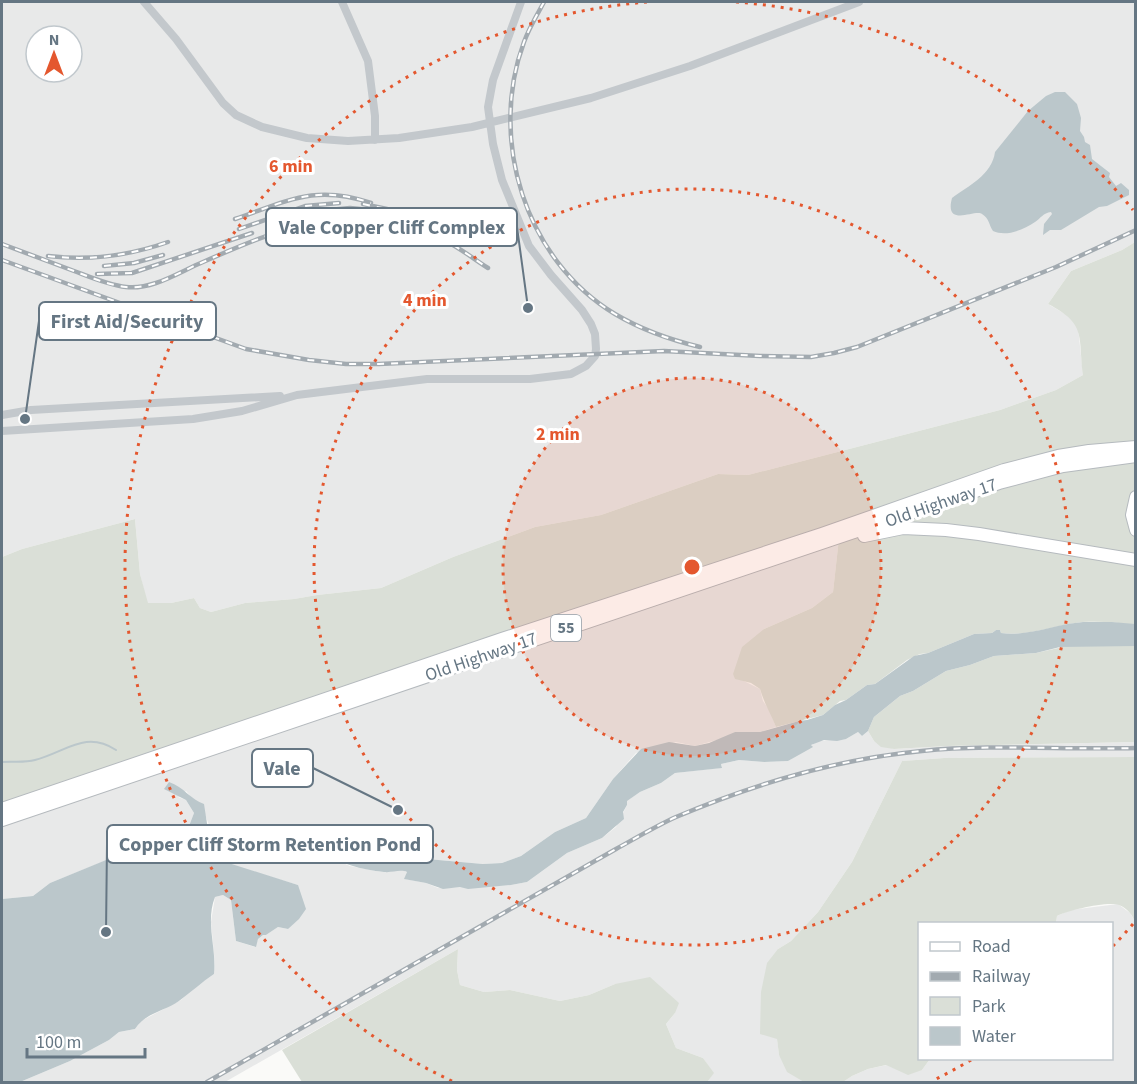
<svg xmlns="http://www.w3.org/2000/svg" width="1137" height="1084" viewBox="0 0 1137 1084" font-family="'Source Sans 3',sans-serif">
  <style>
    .built { fill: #e8e9e9; fill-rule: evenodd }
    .green { fill: #dadfd7 }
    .water { fill: #bbc7cb }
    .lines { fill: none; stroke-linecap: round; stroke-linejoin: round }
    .stream { stroke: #bbc7cb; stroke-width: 2 }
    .primary-casing { stroke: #b5babe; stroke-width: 14 }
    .minor { stroke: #c3c8cc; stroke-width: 8 }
    .primary { stroke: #fff; stroke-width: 12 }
    .rail-casing { stroke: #a2aab0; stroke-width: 4.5 }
    .rail { stroke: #fff; stroke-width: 2; stroke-dasharray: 7; stroke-linecap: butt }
    .ring { fill: none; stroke: #e4572e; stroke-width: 3; stroke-dasharray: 3 6 }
    .labels { text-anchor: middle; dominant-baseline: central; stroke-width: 6; stroke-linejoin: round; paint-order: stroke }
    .shield { fill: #fff; stroke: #939fa8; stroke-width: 1.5 }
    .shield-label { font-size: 16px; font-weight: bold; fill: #657683 }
    .street-label { font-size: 18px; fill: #657683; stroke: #fff }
    .centre { fill: #e4572e; stroke: #fff; stroke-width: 3 }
    .ring-label { font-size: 18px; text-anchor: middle; font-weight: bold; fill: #e4572e; stroke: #fff; stroke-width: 6; stroke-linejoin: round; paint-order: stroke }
    .leader { fill: none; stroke: #657683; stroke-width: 2 }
    .callout-dot { fill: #657683; stroke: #fff; stroke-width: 2 }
    .callout { fill: #fff; stroke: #657683; stroke-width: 2 }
    .callout-label { font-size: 20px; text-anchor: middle; font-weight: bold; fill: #657683 }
  </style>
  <rect width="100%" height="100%" fill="#fafaf8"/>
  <path class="built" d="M2,2H1135V242L1122,250L1071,271L1048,304L1070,317L1078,327L1083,375L1056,390L1000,410L748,475L718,474L601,515L535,527L453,557L381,588L317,595L294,599L245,603L211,612L200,608L194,598L171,603H147L140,574L135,519L22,549L2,557ZM36,36H72V72H36Z
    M839,538L833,592L812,608L764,629L742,680L760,689L763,701L770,711L776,727L760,732H735L724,738L695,746L676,742L636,753L613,779L586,818L555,832L521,856L502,863L483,864L416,858L387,863L366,861L341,848L327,856L350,866L381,872L402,870L407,872L405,879L426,883L438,888L511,885L527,882L567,853L602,838L616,827L627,805L626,801L640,792L661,783L675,773L719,768L722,767L721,764L739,760L764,762L788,761L818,741L846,739L858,732L862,736L868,731L874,741L894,749L948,746L1135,742V757L944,758L902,761L852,862L818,912L791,941L778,949L777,1038L779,1055L804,1082H710L708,1081L713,1073L703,1058L676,1048L666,1024L675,1013L615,984L589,995L560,1001L510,990L484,992L460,985L457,970L458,949L225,1082H20L70,1061L109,1040L119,1032L135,1029L141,1021L181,1000L189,991L214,974L215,965L211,922L215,897L223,895L231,900L236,941L255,947L258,939L263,935H266L278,927L288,929L298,885L219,861L211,849L209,825L204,812L186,791L178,797L186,800L194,813L189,826L184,829L50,883L33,896L2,899V822Z
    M1118,904L1130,913L1136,923L1135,1082H843L852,1076L868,1069L887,1065L896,1069L922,1070L930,1059L1112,1058V924L1056,923L1057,916L1070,910Z"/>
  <path class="green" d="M1135,242V446L1124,447L2,808V557L22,549L135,519L140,574L148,603H171L194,598L200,608L211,612L245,603L294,599L317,595L381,588L453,557L535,527L601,515L718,474L748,475L1000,410L1056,390L1083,375C1078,336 1087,324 1048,304L1071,271L1122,250Z
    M1135,457L1134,625C1117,622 1099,621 1082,622C1055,625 1027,637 1001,633L1000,630H996L992,633L974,634L928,653L920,654L907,660L875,684L867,685L846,700L840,701L823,715L776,727C771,714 764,703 760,689L751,683L735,679L733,674L742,647L764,629L812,608L833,592L839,538L999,483Z
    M1067,646H1135V742L948,746L894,749L881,747L874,741L868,731L874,717L900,696L913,691L946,671L970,665L994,656L1036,653Z
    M1135,757V923C1133,915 1127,908 1119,905C1107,901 1069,910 1057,916L1056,923L920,924V1058L930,1059L922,1070L908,1075L886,1065L868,1069L852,1076L843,1082H804L787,1072L779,1055L777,1039L760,1034L761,992L767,963L778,949L791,941L818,912L852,862L902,761L944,758Z
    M458,949L457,970L460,985L484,992L510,990L560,1001L589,995L615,984L650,977L679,1003L675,1013L666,1024L676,1048L703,1058L714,1073L708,1081L710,1082H302L282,1050Z"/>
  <path class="water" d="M1055,92H1065L1077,104L1081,118L1080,131L1084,137L1085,142L1090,145L1092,159L1110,173L1109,177L1116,186L1121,183L1129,190V195L1107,206L1099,207L1061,230H1050L1043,235L1044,224L1052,214L1051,212C1043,213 1041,218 1035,222C1023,230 1006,237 993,231C989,225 989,218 982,214C975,209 944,228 952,198C968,186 992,175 995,152L1028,111L1046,96Z
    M1083,622H1112L1135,624V646L1060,647L1036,653L994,656L970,665L946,671L913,691L900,696L874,717L868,731L862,736L858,732L846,739L837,741L824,740L811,745L813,747L788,761L764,762L739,760L721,764L722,768L675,773L661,783L640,792L627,801V805L623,812L624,819L602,838L567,853L527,882L511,885L468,889L460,887L443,889L426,883L404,879L407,872C400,869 392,873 384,872C362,870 338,863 320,851L325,846H338L366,861L387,863L416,858L483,864L502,863L521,856L555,832L586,818L613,779L641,749L669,742L695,746L709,743L735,732H760L799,721L807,720L823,715L835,705L846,700L867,685L875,684L914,656L928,653L974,634L992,633L996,630H1000L1001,633C1027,637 1056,624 1083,622Z
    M169,782C184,787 191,800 204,804L211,849L219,860L298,885L306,909L299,919L288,929L278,927L266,935H263L258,939L256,947L236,941L231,900L223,895L215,897C205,922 217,949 214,974C202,982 191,992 179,1001C165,1011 145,1013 135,1029L119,1032L109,1040L70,1061L20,1082H2V899L33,896L50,883L189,826L194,813L186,800L164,789Z"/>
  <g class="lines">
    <path class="stream" d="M2,762C13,761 24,763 35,760C66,752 85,730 116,750"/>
    <g class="primary-casing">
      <path id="primary" d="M1136,497L1132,515L1136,530
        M864,536L903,528L946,530L979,534L1136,560
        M2,809L502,639L822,534L1004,470L1058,456L1089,451L1136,447
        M2,820L999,483L1063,466L1136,456"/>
    </g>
    <path class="minor" d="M144,2L176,39L223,103L236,115L262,127L307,138L348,141L399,138L472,127L591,98L690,66L859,2
      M342,2L368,61L375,116V140
      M2,415L31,410L280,396
      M2,431L193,419L242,411L297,395L427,379H530L571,374L586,366L595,356L596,349L595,334L591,324L582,310L551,275L529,246L502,180L493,144L488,107L493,80L521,2"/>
    <use href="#primary" class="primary"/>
    <g class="rail-casing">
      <path id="rail" d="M544,2C537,15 529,28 524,42C488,139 525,260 615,314C642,330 671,340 700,347
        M363,204L387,209L400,216
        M329,210L350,208L371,210
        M235,219C288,201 315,184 371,203
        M239,229L305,206L339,203
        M2,244C26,253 50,262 74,271C90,277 108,285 126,287C153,290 179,272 203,262C285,226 360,195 446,241C461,249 474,259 488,268
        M48,256C90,261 128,256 168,242
        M2,260L246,349L309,360L346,364H379L664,351L760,356L811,357L834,353L857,347L1056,267L1136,230
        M104,266L134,263L163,255
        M97,274L132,273L252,233
        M207,1082L616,849C636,838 656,826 676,817C754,784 837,759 922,751C992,744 1064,750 1136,748"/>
    </g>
    <use href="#rail" class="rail"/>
  </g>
  <circle cx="692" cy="567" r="189" fill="#e4572e" fill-opacity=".12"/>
  <g class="ring">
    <circle cx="692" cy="567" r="189"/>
    <circle cx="692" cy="567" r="378"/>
    <path d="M1133 924A567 567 0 0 1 1113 946M971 1060A567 567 0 0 1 932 1081M452 1081A567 567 0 0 1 648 2M736 2A567 567 0 0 1 1133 210"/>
  </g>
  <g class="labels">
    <rect class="shield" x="551" y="615" width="30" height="26" rx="4.5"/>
    <g class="shield-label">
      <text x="566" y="628">55</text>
    </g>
    <g class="street-label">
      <text transform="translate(941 503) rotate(-19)">Old Highway 17</text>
      <text transform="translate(481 657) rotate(-19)">Old Highway 17</text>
    </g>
  </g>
  <circle cx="692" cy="567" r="9" class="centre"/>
  <g class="ring-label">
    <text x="291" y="172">6 min</text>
    <text x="425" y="306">4 min</text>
    <text x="558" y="440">2 min</text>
  </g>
  <path class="leader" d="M528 308L517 227M25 419L39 321M398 810L313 768M106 932L107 844"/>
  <g class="callout-dot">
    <circle cx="528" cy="308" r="6"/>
    <circle cx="25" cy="419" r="6"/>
    <circle cx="398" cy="810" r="6"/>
    <circle cx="106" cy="932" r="6"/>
  </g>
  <g class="callout">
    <rect x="266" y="208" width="251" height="38" rx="6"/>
    <rect x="39" y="302" width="177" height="38" rx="6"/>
    <rect x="252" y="749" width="61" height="38" rx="6"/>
    <rect x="107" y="825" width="326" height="38" rx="6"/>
  </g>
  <g class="callout-label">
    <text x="392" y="234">Vale Copper Cliff Complex</text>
    <text x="127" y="328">First Aid/Security</text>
    <text x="282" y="775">Vale</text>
    <text x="270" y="851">Copper Cliff Storm Retention Pond</text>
  </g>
  <rect width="1137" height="1084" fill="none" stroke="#657683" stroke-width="6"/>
  <rect x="918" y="922" width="195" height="138" fill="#ffffff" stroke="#c1c8cd" stroke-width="1.5"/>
  <rect x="930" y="942" width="30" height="9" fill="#ffffff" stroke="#c1c8cd" stroke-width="1.5"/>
  <text x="972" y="952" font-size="18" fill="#657683">Road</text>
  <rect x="930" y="972" width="30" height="9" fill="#a2aab0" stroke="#c1c8cd" stroke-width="1.5"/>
  <text x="972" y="982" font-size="18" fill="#657683">Railway</text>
  <rect x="930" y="997" width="30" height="18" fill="#dadfd7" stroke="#c1c8cd" stroke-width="1.5"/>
  <text x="972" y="1012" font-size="18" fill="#657683">Park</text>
  <rect x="930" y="1027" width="30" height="18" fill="#bbc7cb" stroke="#c1c8cd" stroke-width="1.5"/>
  <text x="972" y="1042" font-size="18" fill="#657683">Water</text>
  <g transform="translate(54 54)"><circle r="28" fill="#ffffff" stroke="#c1c8cd" stroke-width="1.5"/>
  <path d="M0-4.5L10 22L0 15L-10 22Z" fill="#e4572e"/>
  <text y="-9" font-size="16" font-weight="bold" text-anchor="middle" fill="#657683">N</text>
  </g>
  <path d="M27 1048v9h118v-9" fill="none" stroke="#657683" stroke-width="3"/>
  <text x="36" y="1048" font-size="18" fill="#657683" stroke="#ffffff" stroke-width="4.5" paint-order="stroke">100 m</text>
</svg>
